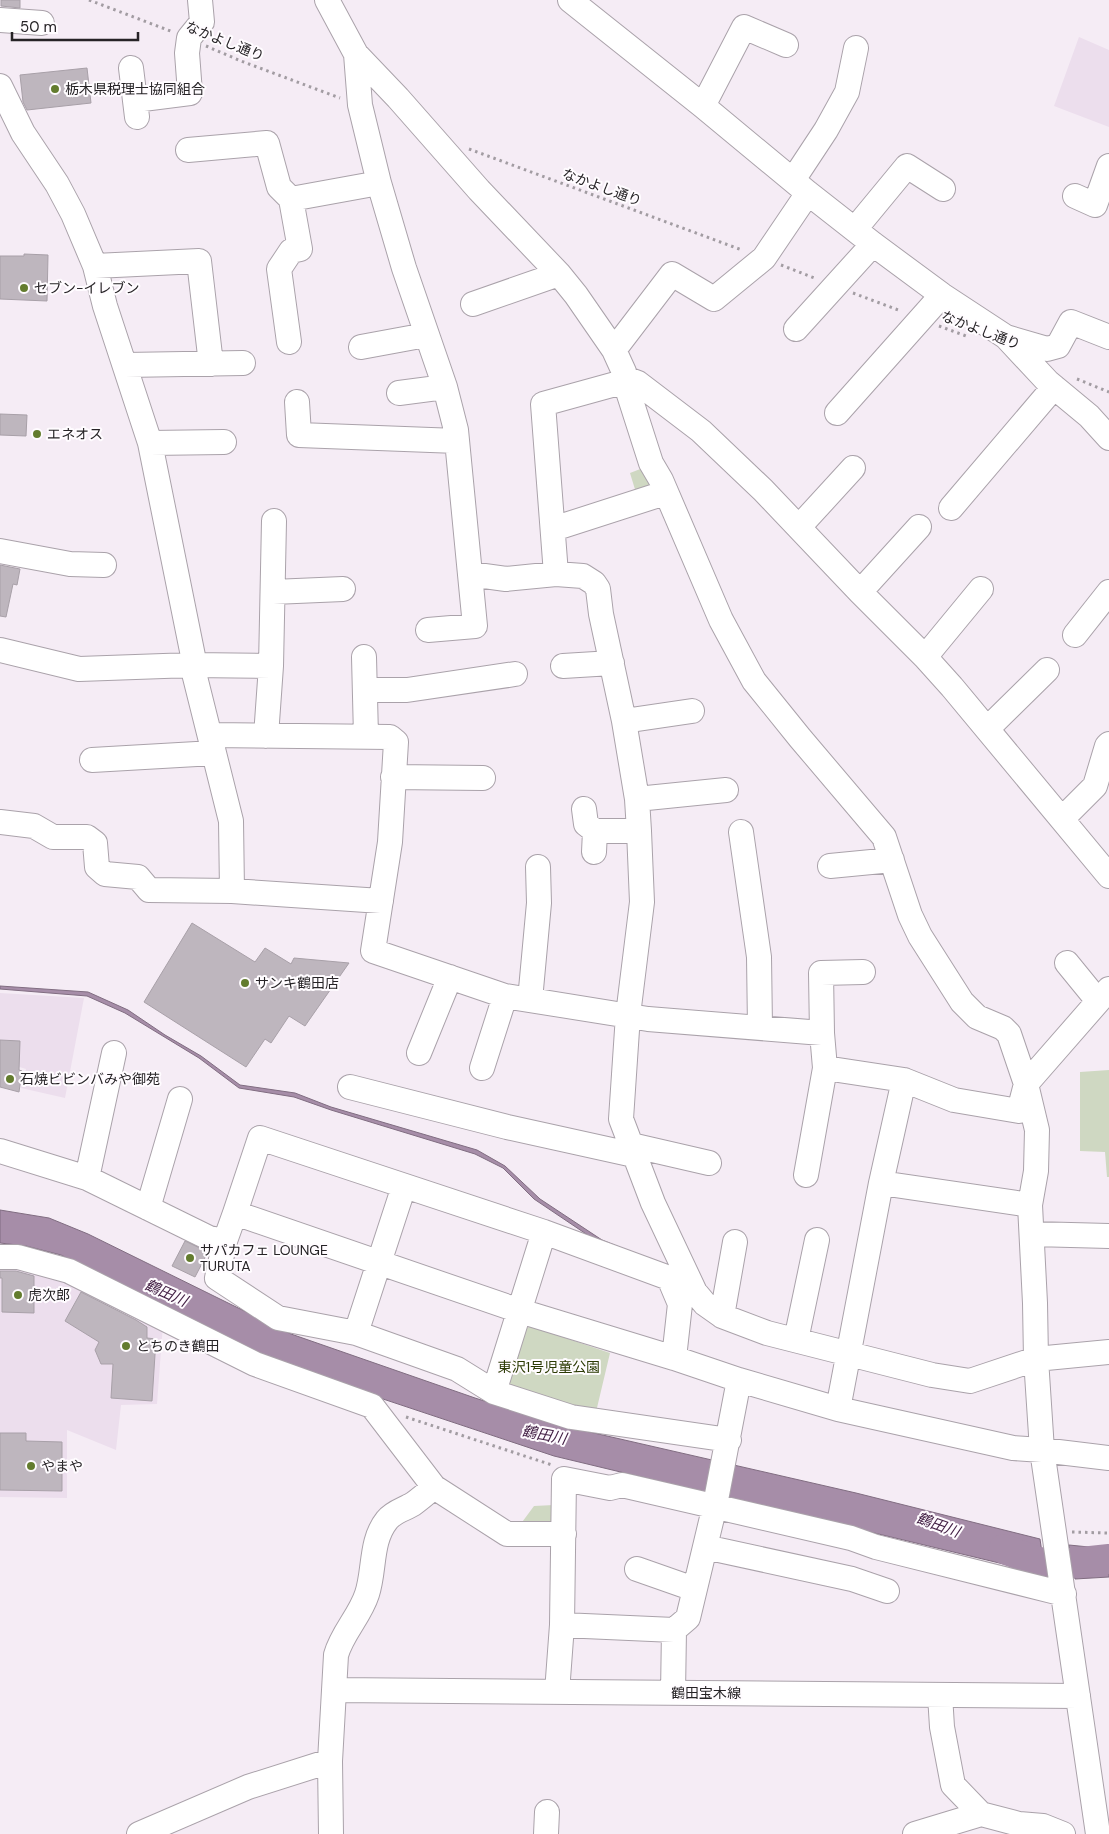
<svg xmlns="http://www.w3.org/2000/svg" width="1109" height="1834" viewBox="0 0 1109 1834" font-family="'DM Sans','Noto Sans JP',sans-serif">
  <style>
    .built { fill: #ecdeed }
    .green { fill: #cfd8c2 }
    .water { fill: #a68da8; stroke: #806d81 }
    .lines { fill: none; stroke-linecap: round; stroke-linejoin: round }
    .river { stroke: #a68da8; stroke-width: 30 }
    .building { fill: #beb6be; stroke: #a8a0a8 }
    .minor-casing { stroke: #aaa2aa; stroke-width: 26 }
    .path { stroke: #a29ca2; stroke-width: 3; stroke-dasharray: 2.5 4; stroke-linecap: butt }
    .minor { stroke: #fff; stroke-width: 24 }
    .poi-dot { fill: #637c2e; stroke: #fffcff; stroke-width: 2 }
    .labels { text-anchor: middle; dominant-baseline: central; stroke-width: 4; stroke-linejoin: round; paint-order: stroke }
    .street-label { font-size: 14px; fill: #262326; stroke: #fffcff }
    .poi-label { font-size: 14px; fill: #262326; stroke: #fffcff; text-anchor: start }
    .park-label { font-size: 14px; fill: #2b3a03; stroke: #fffcff }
    .water-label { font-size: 15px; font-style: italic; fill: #401d42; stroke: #fffcff }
  </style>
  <rect width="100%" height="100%" fill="#f5ecf5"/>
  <path class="built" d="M1079,37L1109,50V127L1054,106Z
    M0,993L84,998L65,1098L21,1088L26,1069L0,1061Z
    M21,1260L163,1324L157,1404L121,1405L116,1450L67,1430V1498L0,1497V1263Z"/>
  <path class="green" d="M648,466L658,483L637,496L630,473Z
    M1109,1070V1177H1107L1105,1152L1080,1151V1072Z
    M530,1326L610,1353L596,1412L513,1391L506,1384L523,1331Z
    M554,1505V1524L517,1529L534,1506Z"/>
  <path class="water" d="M0,986L88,992L128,1010L165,1035L201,1056L240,1085L295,1093L331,1107L477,1150L505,1166L540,1199L602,1240L675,1270L679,1274L688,1294L698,1305L718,1320L766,1337L804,1348L919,1377L957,1385H979L1018,1369L1058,1361L1103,1357L1109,1358V1361L1058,1364L1022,1373L979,1388L968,1390L918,1381L761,1340L716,1324L694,1307L684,1295L672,1273L601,1244L534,1199L503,1168L475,1154L331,1110L294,1097L239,1088L199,1058L125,1013L87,996L0,989Z
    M0,1210L49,1218L88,1234L291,1334L475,1398L559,1425L856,1493L1040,1539L1045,1574L554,1456L260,1358L61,1255L26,1246L0,1243Z
    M1069,1545L1109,1549V1577L1075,1579Z"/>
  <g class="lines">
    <path class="river" d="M1004,1549L1038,1562L1072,1563L1109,1559"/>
  </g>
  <path class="building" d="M1,0H20V8L1,6Z
    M87,68L91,103L27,110L23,102L20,75Z
    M24,254L48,255L47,301L0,299V256H24Z
    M0,414L27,415L26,436L0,435Z
    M0,565L20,569L17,585L13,584L6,617L0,616Z
    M192,923L255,962L265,948L291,964L294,958L349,963L305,1026L289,1016L271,1043L265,1039L246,1067L144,1002Z
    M0,1040L20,1041L19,1070L22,1071L19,1092L0,1087Z
    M185,1241L208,1252L195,1277L172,1266Z
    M0,1271H16L34,1276V1313L2,1312V1278H0Z
    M81,1292L136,1320L147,1327V1338L156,1339L152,1401L111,1398L113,1364H101L95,1350L99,1342L65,1321Z
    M0,1433H26V1441L62,1442V1491L0,1490Z"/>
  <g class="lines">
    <g class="minor-casing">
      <path id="minor" d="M327,0L356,54L398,98L479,190L559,274L576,295L614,350L624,372L625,382L651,463L661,480L721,620L754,681L800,738L884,837L910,915L920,936L962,1002L977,1017L1003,1028L1009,1034L1026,1084L1037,1130L1036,1171L1030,1205L1035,1303L1036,1359L1042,1450L1109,1458
        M570,0L703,106L808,193L873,244L942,295L1006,337L1048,382L1089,416L1109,438
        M0,20L42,23
        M131,68L137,117
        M0,86L23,133L57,184L73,214L95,266L105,306L150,443L193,656L192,665L231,821L232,891
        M135,100L190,93L187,53L189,38L202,22L200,0
        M703,106L744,27L786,45
        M188,150L267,143L279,187L291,199L379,183L360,105L356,54
        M793,180L826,130L847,92L856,48
        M379,183L404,268L445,387L456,430L475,626L428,630
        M1075,196L1095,205L1109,166
        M855,229L907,166L943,189
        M95,266L199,261L211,364
        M473,304L559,274
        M796,329L873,244
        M1006,337L1047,349L1058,346L1071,322L1109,337
        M289,342L279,269L291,251L300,249L291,199
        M361,347L426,335
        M614,350L672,274L714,299L764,258L808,193
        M125,365L243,363
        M399,393L445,387
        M297,402L299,435L457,441
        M837,413L942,295
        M150,443L224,442
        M951,508L1054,387
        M799,527L853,468
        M553,529L665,493
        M0,551L70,564L104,565
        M470,574L506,579L556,574L583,576L594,583L598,589L601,614L624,721L637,799L639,831L642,902L628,1015L621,1119L653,1203L695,1292L705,1304L722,1316L767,1333L932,1375L970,1381L1036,1359L1109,1352
        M556,574L543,404L630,380L638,383L701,431L763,490L860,592L925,657L952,687L1109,876
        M273,592L343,589
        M860,592L919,527
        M1075,635L1109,592
        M0,650L79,669L192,665L271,666
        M364,657L366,736
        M925,657L981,589
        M563,666L612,663
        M365,690H407L515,674
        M624,721L692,711
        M987,729L1047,670
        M210,735L390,737L396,742L390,842L373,951L505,996L648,1019L822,1033L821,973L863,972
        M266,736L271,666L274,521
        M92,760L214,753
        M393,777L483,778
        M637,799L726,790
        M584,809L586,824L595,831H639
        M1062,819L1095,786L1107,746L1109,744
        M0,822L34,826L53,837H87L95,843L97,867L105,874L138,877L149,890L232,891L381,901
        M741,832L759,957L760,1027
        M594,852L595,831
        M830,866L892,860
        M1067,963L1098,1001
        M530,1000L539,903L538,867
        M822,1033L825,1068L904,1080L954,1100L1019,1111L1026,1084L1109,989
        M419,1053L450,977
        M482,1068L505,996
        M350,1087L507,1127L634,1155
        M631,1145L709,1163
        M0,1151L87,1178L209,1238L225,1241L235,1213L520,1311L674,1358L739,1380L838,1409L1013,1448L1042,1450L1098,1834
        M806,1175L825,1068
        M87,1178L114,1053
        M881,1183L904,1080
        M148,1208L180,1099
        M235,1213L260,1138L544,1232L669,1278L680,1304L674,1358
        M1033,1234L1109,1236
        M225,1241L217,1278L278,1318L356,1333L457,1369L494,1392L571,1417L729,1440
        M0,1257H18L69,1271L255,1364L372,1406L434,1487L507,1534H564
        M722,1316L735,1242
        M356,1333L404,1186
        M796,1340L817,1240
        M494,1392L544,1232
        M838,1409L881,1183L1030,1205
        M705,1547L852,1579L887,1591
        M637,1569L694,1589
        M562,1625L674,1630L688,1618L715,1505L739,1380
        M334,1690L1078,1696
        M557,1692L562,1625L564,1479L610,1488L622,1485L851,1538L876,1547L1064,1594
        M673,1693L674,1630
        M940,1695L942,1727L953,1785L981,1814L1019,1824L1043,1826L1063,1834
        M330,1761L336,1655C342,1633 360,1616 367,1594C375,1570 370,1541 387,1520C393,1512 405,1509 413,1504C420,1499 427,1493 434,1487
        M139,1834L248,1787L330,1761L331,1834
        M546,1834L547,1812
        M915,1834L981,1814"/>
    </g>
    <path class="path" d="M89,0L173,32
      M206,46L241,61L340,98
      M469,149L742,250
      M781,265L817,279
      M853,293L901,311
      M939,326L966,336
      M1077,379L1109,392
      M406,1417L552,1465
      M1072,1532L1107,1533L1109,1530"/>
    <use href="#minor" class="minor"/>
  </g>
  <g class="poi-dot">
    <circle cx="55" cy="89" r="5"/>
    <circle cx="24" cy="288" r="5"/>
    <circle cx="37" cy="434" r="5"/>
    <circle cx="245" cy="983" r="5"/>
    <circle cx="10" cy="1079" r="5"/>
    <circle cx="190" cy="1258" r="5"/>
    <circle cx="18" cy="1295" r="5"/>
    <circle cx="126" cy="1346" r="5"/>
    <circle cx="31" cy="1466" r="5"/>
  </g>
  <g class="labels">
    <g class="street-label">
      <text transform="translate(225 41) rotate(22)">なかよし通り</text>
      <text transform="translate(602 187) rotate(20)">なかよし通り</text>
      <text transform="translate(981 330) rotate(21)">なかよし通り</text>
      <text x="706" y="1693">鶴田宝木線</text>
    </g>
    <g class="poi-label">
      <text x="65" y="89">栃木県税理士協同組合</text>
      <text x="34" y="288">セブン-イレブン</text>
      <text x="47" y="434">エネオス</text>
      <text x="255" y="983">サンキ鶴田店</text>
      <text x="20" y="1079">石焼ビビンバみや御苑</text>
      <text x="200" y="1250">サパカフェ LOUNGE<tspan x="200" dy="16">TURUTA</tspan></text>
      <text x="28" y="1295">虎次郎</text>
      <text x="136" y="1346">とちのき鶴田</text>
      <text x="41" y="1466">やまや</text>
    </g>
    <g class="park-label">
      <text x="549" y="1367">東沢1号児童公園</text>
    </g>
    <g class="water-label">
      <text transform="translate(166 1293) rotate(24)">鶴田川</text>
      <text transform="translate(544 1435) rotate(11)">鶴田川</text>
      <text transform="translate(938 1525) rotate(20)">鶴田川</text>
    </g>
  </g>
  <path d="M12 32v8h126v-8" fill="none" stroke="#262326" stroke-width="2.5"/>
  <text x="20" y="32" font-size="15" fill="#262326" stroke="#fffcff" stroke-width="4" paint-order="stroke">50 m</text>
</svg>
